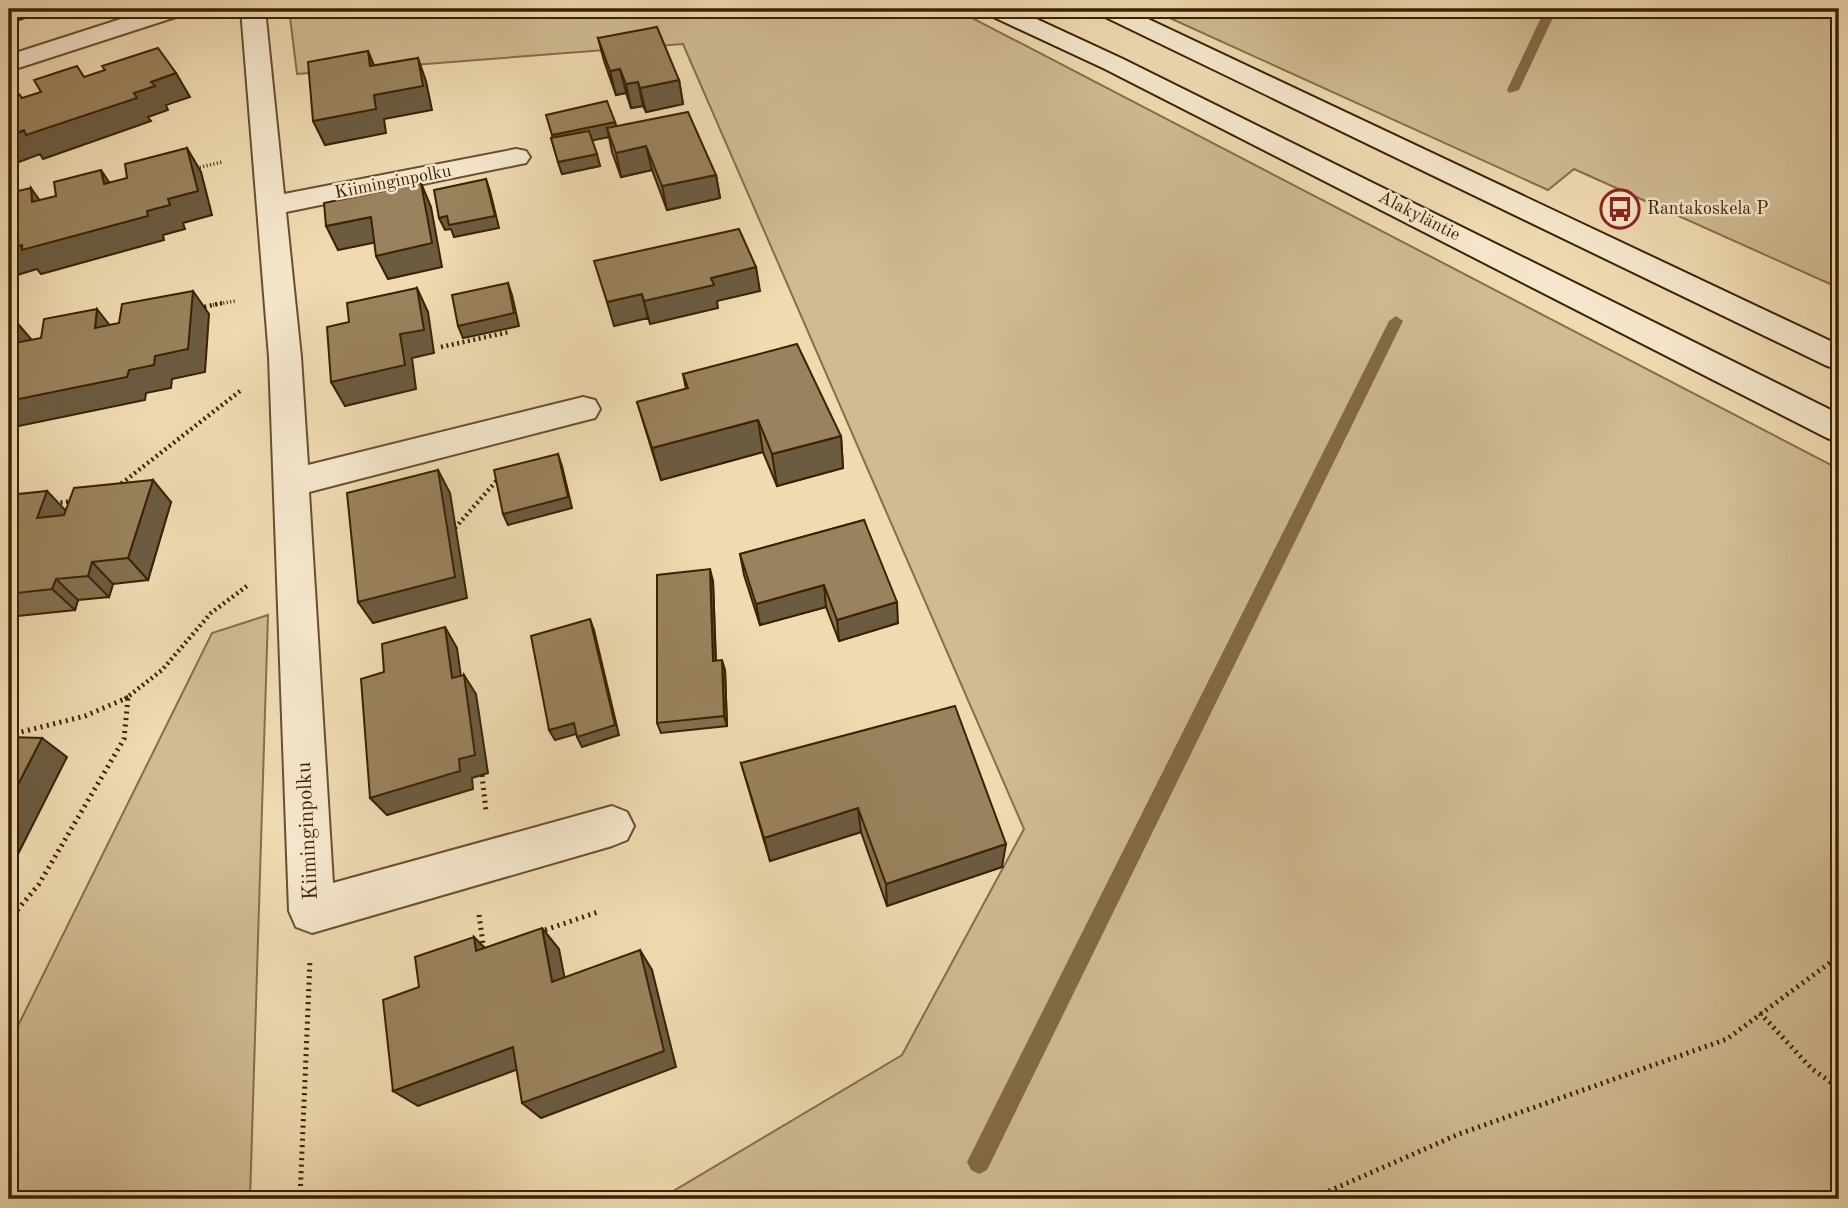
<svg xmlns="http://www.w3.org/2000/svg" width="1848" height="1208" viewBox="0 0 1848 1208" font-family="'Old Standard TT',serif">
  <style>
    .green { fill: #d0bb94; stroke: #866e4a; stroke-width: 2 }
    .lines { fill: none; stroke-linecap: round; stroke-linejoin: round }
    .stream { fill: #826b47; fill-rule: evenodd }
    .street-casing { stroke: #68502d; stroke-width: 4 }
    .secondary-casing { stroke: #3b2201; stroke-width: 4 }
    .path-far2 { stroke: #3b2201; stroke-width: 3.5; stroke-dasharray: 1 2.5; stroke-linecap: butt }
    .path-far1 { stroke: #3b2201; stroke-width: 4.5; stroke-dasharray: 2 3.5; stroke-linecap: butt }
    .path { stroke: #3b2201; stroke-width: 5; stroke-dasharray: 2 4.5; stroke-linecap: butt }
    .street { fill: #f5e7cd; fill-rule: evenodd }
    .secondary { fill: #f5e7cd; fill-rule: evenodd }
    .wall { fill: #847050; stroke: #3b2201; stroke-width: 2 }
    .shaded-wall { fill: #6b5b41; stroke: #3b2201; stroke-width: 2 }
    .building { fill: #99825d; stroke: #3b2201; stroke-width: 2 }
    .labels { text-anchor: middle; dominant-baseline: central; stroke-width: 5; stroke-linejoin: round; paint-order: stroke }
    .far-street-label { font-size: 18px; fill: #3b2201; stroke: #f5e7cd }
    .far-poi-label { font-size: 18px; fill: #3b2201; stroke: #f5e7cd; text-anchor: start }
    .street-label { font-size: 21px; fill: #3b2201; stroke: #f5e7cd }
  </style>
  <rect width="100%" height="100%" fill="#efdab2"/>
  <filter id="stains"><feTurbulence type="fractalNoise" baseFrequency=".00286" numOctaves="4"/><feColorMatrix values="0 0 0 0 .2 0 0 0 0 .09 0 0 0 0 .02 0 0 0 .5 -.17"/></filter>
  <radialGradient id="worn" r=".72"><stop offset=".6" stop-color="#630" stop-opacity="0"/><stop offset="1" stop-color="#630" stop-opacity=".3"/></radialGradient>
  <path class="green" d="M289,9H955L1839,469V1199H660L902,1055L1024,829L683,44L297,74Z
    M1150,9H1839V288L1574,169L1548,190Z
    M268,615L250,1199H9V1044L212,633Z"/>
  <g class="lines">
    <path class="stream" d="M1545,9H1557L1519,90L1509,93L1507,90Z
      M1396,316L1403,321L987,1170L979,1174L971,1170L967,1162L971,1154L1389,321Z"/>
    <g class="street-casing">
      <path id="street" d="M152,9H188L185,14L9,71V55Z
        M241,9H265L284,194L516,149L526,151L530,157L526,163L516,165L286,212L301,357L308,465L583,397L595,400L600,409L595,418L583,421L309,492L333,883L612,806L627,812L634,826L627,840L612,846L312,933L296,927L289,911L269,357Z"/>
    </g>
    <g class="secondary-casing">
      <path id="secondary" d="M984,9H1015L1123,59L1839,414V442L1827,438L1105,69L987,14Z
        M1096,9H1127L1839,345V369L1827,366L1099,14Z"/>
    </g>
    <path class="path-far2" d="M193,169L222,162
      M213,305L235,301"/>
    <path class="path-far1" d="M199,308L222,303
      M441,347L509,332
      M117,487L240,391
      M55,503L74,501
      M455,528L499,478
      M125,699L162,670L211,613L247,586"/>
    <path class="path" d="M9,735L85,716L129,697
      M482,775L486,811
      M479,915L484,951
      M9,920L39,884L124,739L128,698
      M539,932L598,912
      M1760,1013L1812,1069L1839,1088
      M300,1199L310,960
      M1311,1199L1459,1134L1727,1039L1839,956"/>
    <use href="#street" class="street"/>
    <use href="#secondary" class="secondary"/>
  </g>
  <path class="wall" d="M598,38L679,80L683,104L646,112L643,106L631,108L626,93L616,95L604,61Z
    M615,122L616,126L716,175L720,198L667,210L652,170L621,177L612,152L609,137L592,140L600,166L562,174L551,138Z
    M683,374L841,436L843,468L777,486L763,452L661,480L637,402L686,389Z
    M9,495L66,510L171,502L148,580L113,584L109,597L78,600L75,610L9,617Z
    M864,520L898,623L839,641L826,607L760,625L744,575L740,554Z
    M713,581L716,661L725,670L727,726L661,733L657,723Z
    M741,763L1002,867L887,906L861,832L770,861Z"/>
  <path class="shaded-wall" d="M9,9H55L9,23Z
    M368,51L378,75L370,66Z
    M418,58L426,81L432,110L384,119L386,133L325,145L313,121L374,95Z
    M620,69L626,93L616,95L610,71Z
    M176,73L190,97L166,105L168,110L148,117L151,121L43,159L40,154L19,162L16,157L9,159V136L134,93L151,82Z
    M679,80L683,104L646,112L640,88Z
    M638,82L643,106L631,108L626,84Z
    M615,122L618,135L607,128L609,137L555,148L552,135Z
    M646,146L652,170L621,177L616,153Z
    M187,148L201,172L212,215L183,223L185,229L163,235L164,240L41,274L37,269L17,275L12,269L9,270V248L147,211L168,199Z
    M597,154L600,166L562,174L558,162Z
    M101,170L117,194L104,184Z
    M716,175L720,198L667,210L662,186Z
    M486,179L490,191L499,228L454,237L451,229L445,230L439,218Z
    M421,183L431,207L442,267L388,279L376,256Z
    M31,188L48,212L32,202Z
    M371,217L382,241L338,250L326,226Z
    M756,267L760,291L717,301L718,308L650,324L644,301L711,278Z
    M508,283L512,295L519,326L463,338L458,326Z
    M417,288L428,312L434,353L412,358L416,389L345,406L331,382L400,334Z
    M193,291L209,314L205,372L172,379L171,388L146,393L145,400L9,428V401L129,370L155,356Z
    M642,294L648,318L614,326L607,302Z
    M97,309L115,332L95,328Z
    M18,324L38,347L15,343Z
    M758,420L763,452L661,480L652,448Z
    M841,436L843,468L777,486L772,454Z
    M558,454L562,466L572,508L508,525L503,514Z
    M438,470L450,493L467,598L373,623L358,602Z
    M153,480L171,502L148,580L128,558Z
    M47,491L68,513L59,540L37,518Z
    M92,562L113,584L109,597L88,576Z
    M710,569L713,581L716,671L713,661Z
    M56,579L78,600L75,610L52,589Z
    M824,585L826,607L760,625L756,604Z
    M897,602L898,623L839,641L837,620Z
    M590,619L594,630L619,735L582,747L577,737Z
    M445,627L457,648L464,698L452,678Z
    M722,660L725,670L727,726L724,716Z
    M464,675L476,694L488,773L472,778L473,789L387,815L370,798L459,759Z
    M574,723L580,733L555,740L549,730Z
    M42,738L67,757L12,866L9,864V802Z
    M858,808L861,832L770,861L764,838Z
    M1006,844L1002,867L887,906L886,884Z
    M542,928L559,949L569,1001L552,982Z
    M474,937L494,957L476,951Z
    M640,950L652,970L676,1067L541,1118L522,1103Z
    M513,1047L532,1064L418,1106L393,1091Z"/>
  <path class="building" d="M657,27L679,80L640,88L638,82L626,84L620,69L610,71L598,38Z
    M158,48L176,73L151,82L155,86L134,93L137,98L26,135L24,130L9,136V97L19,94L22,98L41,92L34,80L77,66L84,77L105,70L102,66Z
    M368,51L370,66L418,58L423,86L374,95L376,109L313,121L308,62Z
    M607,101L615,122L552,135L546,115Z
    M688,112L716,175L662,186L646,146L616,153L607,128Z
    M589,131L597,154L558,162L551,138Z
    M187,148L198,191L168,199L170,205L147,211L148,216L22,250V245L9,248V193L31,188L32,202L56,196L54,182L101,170L104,184L127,178L125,164Z
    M486,179L495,216L449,225L447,216L439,218L434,190Z
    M421,183L432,243L376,256L371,217L326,226L324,203Z
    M739,229L756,267L711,278L714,285L644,301L642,294L607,302L594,261Z
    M508,283L514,313L458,326L452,295Z
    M417,288L424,330L400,334L405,365L331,382L327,327L349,322L347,303Z
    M193,291L188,349L155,356L154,365L129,370L127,377L9,401V326L18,324L15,343L41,338L44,319L97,309L95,328L119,323L122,304Z
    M797,344L841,436L772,454L758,420L652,448L637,402L688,388L683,374Z
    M558,454L568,497L503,514L494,470Z
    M438,470L455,577L358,602L347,493Z
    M153,480L128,558L92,562L88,576L56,579L52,589L9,594V495L47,491L37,518L64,515L74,488Z
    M864,520L897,602L837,620L824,585L756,604L740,554Z
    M710,569L713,661L722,660L724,716L657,723V575Z
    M590,619L615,725L577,737L574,723L549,730L531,636Z
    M445,627L452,678L464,675L475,755L459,759L460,771L370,798L361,679L384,672L382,644Z
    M955,706L1006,844L886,884L858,808L764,838L741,763Z
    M9,737L42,738L9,802Z
    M542,928L552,982L640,950L664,1051L522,1103L513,1047L393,1091L383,1000L419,987L415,957L474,937L476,951Z"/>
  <defs>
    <g id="bus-ring" transform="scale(2.0125)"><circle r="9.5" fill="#f5e7cd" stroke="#8f2418" stroke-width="1.5"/><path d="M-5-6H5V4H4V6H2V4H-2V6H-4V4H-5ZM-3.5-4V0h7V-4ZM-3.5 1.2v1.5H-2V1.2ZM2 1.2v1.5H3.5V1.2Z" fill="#8f2418"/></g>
  </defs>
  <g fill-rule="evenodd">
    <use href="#bus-ring" x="1620" y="209"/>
  </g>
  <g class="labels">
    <g class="far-street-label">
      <text transform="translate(393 182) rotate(-11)">Kiiminginpolku</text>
      <text transform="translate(1419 216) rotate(27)">Alakyläntie</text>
    </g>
    <g class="far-poi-label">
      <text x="1647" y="209">Rantakoskela P</text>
    </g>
    <g class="street-label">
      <text transform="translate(308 831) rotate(-93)">Kiiminginpolku</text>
    </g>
  </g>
  <rect width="1848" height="1208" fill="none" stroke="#efdab2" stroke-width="35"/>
  <rect x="10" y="10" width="1827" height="1187" fill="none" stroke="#3b2201" stroke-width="3.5"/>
  <rect x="18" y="18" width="1813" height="1173" fill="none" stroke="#3b2201" stroke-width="2"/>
  <rect width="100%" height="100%" filter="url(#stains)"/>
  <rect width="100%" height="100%" fill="url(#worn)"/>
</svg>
